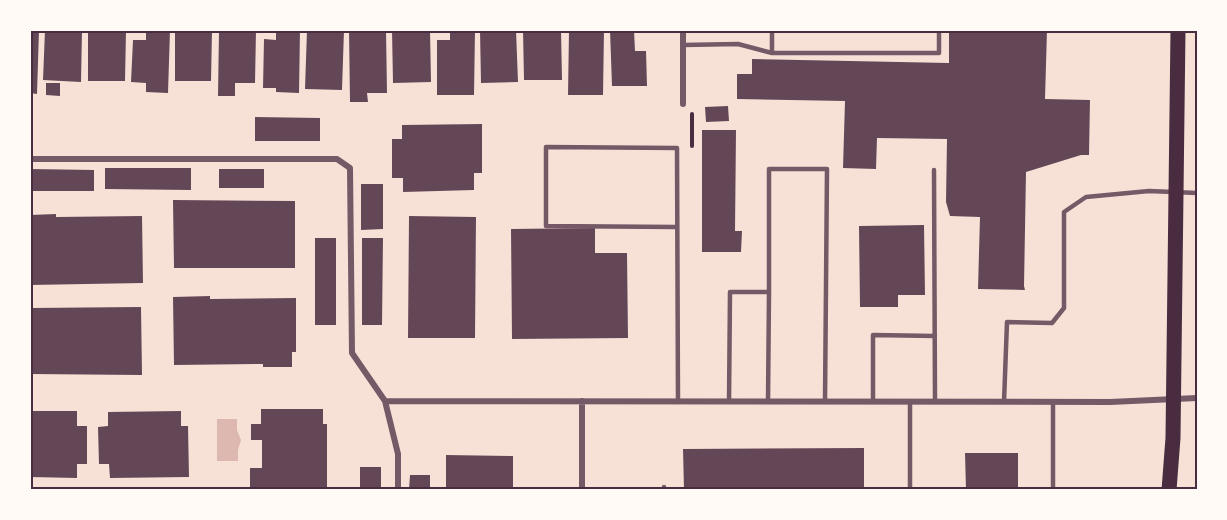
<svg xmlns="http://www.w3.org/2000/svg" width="1227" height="520" viewBox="0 0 1227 520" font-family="'Work Sans',sans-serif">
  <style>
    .water { fill: #dcb8b0 }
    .building { fill: #644757 }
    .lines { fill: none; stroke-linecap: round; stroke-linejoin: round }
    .path { stroke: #4a2c40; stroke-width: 4 }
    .service { stroke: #755966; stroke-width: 4.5 }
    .minor { stroke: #755966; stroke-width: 6 }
    .primary { stroke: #4a2c40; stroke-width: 15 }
    .neatline { fill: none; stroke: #4a2c40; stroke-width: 2 }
  </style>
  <rect width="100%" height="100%" fill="#f7e1d7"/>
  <path class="water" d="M217,419H237V430L241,440L238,450V461H217Z"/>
  <path class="building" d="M30,30H39L37,94L30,93Z
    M45,30H82L81,82L43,80Z
    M88,30H126L125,81H88Z
    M146,30H170L168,93L146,92V83L131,82L133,40H146Z
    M175,30H212L211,81H175Z
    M219,30H256L255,83H235V96H218Z
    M276,30H300L299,93L276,92V88H263L264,39L276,40Z
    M307,30H344L342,90L305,89Z
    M349,30H386L387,93H367L368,102H350Z
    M392,30H430L431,82L393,83Z
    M450,30H475L474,95H437V40H450Z
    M480,30H516L518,82L481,83Z
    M523,30H561L562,80H524Z
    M569,30H604L603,95H568Z
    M610,30H634L635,51H646L647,86H612Z
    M949,30H1047L1045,99L1090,100L1089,155H1081L1026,172L1024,286L1025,290L978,289L980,217L950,216L946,202L947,139L877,138L876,169L843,168L845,101L737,99V74H752V59L949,63Z
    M46,83H60V96L46,95Z
    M728,106L729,121L706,122L705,107Z
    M255,117L320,118V141H255Z
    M482,124V173H474V190L403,192V178H392V139H402V125Z
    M702,130H736L735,231H742L741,252H702Z
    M105,168H191V190L105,189Z
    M30,169L94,170V191H30Z
    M219,169H264V188H219Z
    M361,184H383V229L361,230Z
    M173,200L295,201V268H174Z
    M56,214V217L142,216L143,283L30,285V215Z
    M409,216L476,217L475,338H408Z
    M924,225L925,295H898V307H860L859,226Z
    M595,228V253H627L628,338L512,339L511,229Z
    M315,238H336V325H315Z
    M362,238H383L382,325H362Z
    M210,296V299L296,298V352H292V367H263V364L174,365L173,297Z
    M141,307L142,375L30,374V308Z
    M261,409H323V424H327V490H250V468H262V440H251V424H261Z
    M30,411H77V426H87V464H77V478L30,477Z
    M181,411V426H188L189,477L110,478L109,464H99L98,427L108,426V412Z
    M864,448V490H684L683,449Z
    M965,453H1018V490H966Z
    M446,455L513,456V490H446Z
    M360,467H381V490H360Z
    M410,475H430V490H409Z"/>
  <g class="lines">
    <path class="path" d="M692,114V146"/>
    <path class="service" d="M683,45L738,44L772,53H939V30
      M772,53V30
      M934,170L935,402
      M677,227L546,226V147L677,148L678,402
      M729,402L730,292H769V169H827L825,402
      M768,402L769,292
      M873,402V335L935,336
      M910,402V490
      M1004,402L1007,322L1052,323L1064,308V212L1086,197L1149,191L1197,193
      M1053,402V490
      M664,487V490"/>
    <path class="minor" d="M683,30V104
      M30,159H337L350,168L352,353L385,401L398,454V490
      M385,401L1110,402L1197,398
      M582,401V490"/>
    <path class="primary" d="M1169,490L1173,438L1178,30"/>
  </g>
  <rect width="1227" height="520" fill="none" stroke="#fffaf5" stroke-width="63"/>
  <rect x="32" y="32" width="1164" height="456" class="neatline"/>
</svg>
